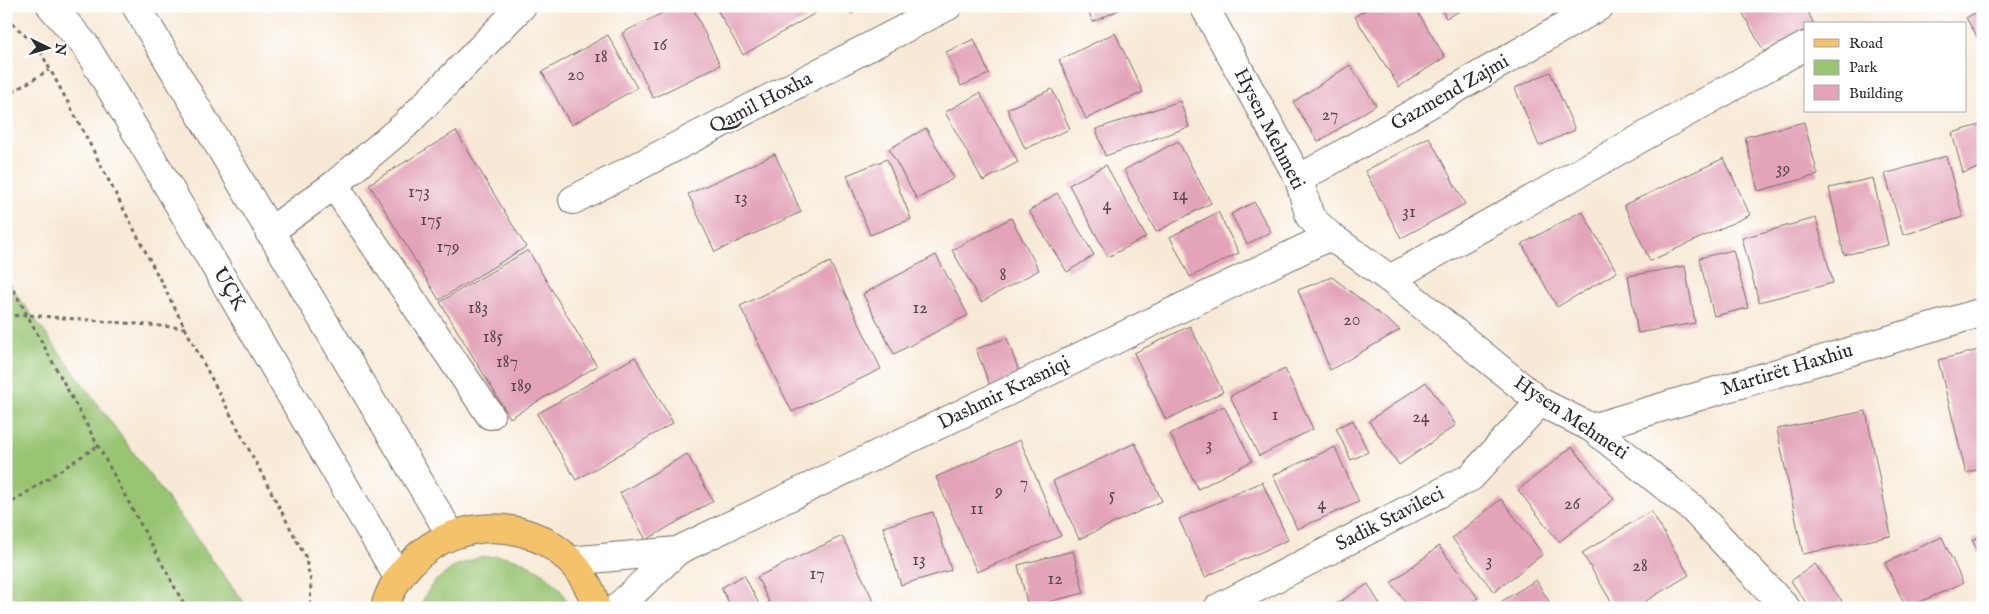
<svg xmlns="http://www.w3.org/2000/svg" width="1989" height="614" viewBox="0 0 1989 614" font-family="'IM FELL English',serif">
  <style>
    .green { fill: #99c573; stroke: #62784f }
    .building { fill: #e3a4ba }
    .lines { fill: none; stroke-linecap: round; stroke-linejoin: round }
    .minor-casing { stroke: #726e66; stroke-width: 30 }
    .major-casing { stroke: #726e66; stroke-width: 30 }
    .path { stroke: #726e66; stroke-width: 3; stroke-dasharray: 4 4; stroke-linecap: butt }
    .minor { stroke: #fff; stroke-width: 28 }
    .major { stroke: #f4c26a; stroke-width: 28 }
    .labels { text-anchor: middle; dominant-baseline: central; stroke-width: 4.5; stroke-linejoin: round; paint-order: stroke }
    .number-label { font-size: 18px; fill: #59494f }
    .street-label { font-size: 20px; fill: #2b2b2b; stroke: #fff }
  </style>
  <rect width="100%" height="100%" fill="#fff"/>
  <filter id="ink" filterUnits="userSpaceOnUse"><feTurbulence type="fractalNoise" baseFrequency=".02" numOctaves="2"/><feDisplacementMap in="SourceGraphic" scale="10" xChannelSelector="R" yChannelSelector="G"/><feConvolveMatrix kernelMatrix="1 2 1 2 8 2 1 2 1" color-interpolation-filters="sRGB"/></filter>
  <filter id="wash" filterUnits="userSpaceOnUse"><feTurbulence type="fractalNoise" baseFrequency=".0096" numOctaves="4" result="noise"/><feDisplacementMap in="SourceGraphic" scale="20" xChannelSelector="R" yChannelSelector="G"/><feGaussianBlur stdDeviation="1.12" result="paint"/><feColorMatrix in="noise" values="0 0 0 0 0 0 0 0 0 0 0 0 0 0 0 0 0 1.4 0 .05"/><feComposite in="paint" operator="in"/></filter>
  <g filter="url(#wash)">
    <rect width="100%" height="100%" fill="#f7e9d5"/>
    <path class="green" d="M6,280L248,608H6Z
      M481,557C489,557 500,555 508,557C533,563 562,582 569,608H418L433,583L455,566Z"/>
    <g id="blocks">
      <path class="building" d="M677,6H692L720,65L653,98L622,33Z
        M715,6H816L819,11L743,55Z
        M846,6H863L851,14Z
        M1086,6H1127L1093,22Z
        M1371,6H1414L1445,57L1399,87L1355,17Z
        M1440,6H1463L1464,9L1446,18Z
        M1739,6H1805L1814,24H1805V30L1764,52Z
        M1983,8V46L1966,18Z
        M1115,33L1143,92L1086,119L1059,60Z
        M608,35L637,88L571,125L542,72Z
        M974,39L989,74L961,86L946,52Z
        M1350,65L1376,105L1318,142L1293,102Z
        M1550,72L1575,130L1539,146L1515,88Z
        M1052,89L1070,129L1025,149L1007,109Z
        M980,93L1018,162L983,181L945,112Z
        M1180,101L1189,127L1105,156L1096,129Z
        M1804,122L1818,175L1758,191L1745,137Z
        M1983,124V167L1963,173L1952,133Z
        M926,128L954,178L917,199L889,149Z
        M456,131L526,247L439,300L369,184Z
        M1429,137L1465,204L1401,238L1365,171Z
        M1178,141L1211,203L1156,232L1124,170Z
        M775,154L801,212L715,252L688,194Z
        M1946,156L1963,217L1903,235L1885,174Z
        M1724,158L1750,215L1650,261L1624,205Z
        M887,159L911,219L870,235L847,175Z
        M1106,165L1146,237L1108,257L1069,185Z
        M1873,178L1888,245L1844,255L1829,188Z
        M1057,193L1094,255L1067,272L1029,211Z
        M1254,202L1271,232L1247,244L1231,214Z
        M1582,211L1617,272L1557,307L1522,244Z
        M1218,212L1239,253L1190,277L1170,237Z
        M1011,218L1039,270L981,302L952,250Z
        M1816,218L1833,283L1759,302L1742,238Z
        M528,250L597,366L510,418L440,302Z
        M1733,250L1748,308L1714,316L1699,258Z
        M936,255L968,315L894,354L863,294Z
        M830,262L881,369L792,412L740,306Z
        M1685,266L1695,323L1638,333L1628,276Z
        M1332,277L1400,330L1330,370L1298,290Z
        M1190,326L1223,392L1166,420L1134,353Z
        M1007,338L1022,380L992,391L976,349Z
        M1983,349V468L1966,473L1938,360Z
        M635,357L673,423L576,480L537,414Z
        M1285,369L1313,429L1259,456L1230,396Z
        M1426,382L1456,425L1399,465L1369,421Z
        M1224,406L1252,461L1198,489L1170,434Z
        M1866,411L1891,536L1803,554L1777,429Z
        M1353,420L1368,452L1351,460L1336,428Z
        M1020,440L1061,536L977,572L936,477Z
        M1135,443L1162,501L1079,539L1053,481Z
        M1335,447L1359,502L1297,529L1273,475Z
        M1572,447L1614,499L1559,542L1518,490Z
        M687,454L713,501L646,540L620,493Z
        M1262,482L1288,540L1205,577L1179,519Z
        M1501,499L1543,554L1494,592L1452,538Z
        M1651,511L1689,575L1634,608H1615L1582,553Z
        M933,512L951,570L901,585L883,527Z
        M1983,535V562L1972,540Z
        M842,536L877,608H772L757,577Z
        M1942,537L1963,583L1906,608L1885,563Z
        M1439,546L1478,598L1464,608H1410L1391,583Z
        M1073,551L1084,593L1028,607L1018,565Z
        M1815,564L1842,601L1833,608H1810L1791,581Z
        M744,575L761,608H732L721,588Z
        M1536,580L1553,608H1491Z
        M1368,584L1382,608H1330Z"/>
    </g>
  </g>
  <g filter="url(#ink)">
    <use href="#blocks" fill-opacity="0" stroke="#726e66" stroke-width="1"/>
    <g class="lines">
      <g class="minor-casing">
        <path id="minor" d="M51,6L85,45L398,577
          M136,6L451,535
          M1204,6L1299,179L1310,217L1330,236L1390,279L1540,402L1592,428L1692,508L1786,608
          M1299,179L1600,6
          M334,185L490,415
          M573,200L948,6
          M269,232L334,185L405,125L522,6
          M1390,279L1805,46
          M1592,428L1983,312
          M570,561L677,551
          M617,608L677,551L1330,236
          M1218,608L1471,477L1540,402"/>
      </g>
      <g class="major-casing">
        <path id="major" d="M385,608C389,592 398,577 409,565C461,508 556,518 590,590C593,595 594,602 596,608"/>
      </g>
      <path class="path" d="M6,18L38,47L79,123L185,328L305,556L311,582L310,608
        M6,96L49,70
        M6,276L186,608
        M6,316L28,315L185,328
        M6,506L99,445"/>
      <use href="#minor" class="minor"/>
      <use href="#major" class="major"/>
    </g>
  </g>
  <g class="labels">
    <g class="number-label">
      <text x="660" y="45">16</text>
      <text x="601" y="57">18</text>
      <text x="576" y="75">20</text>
      <text x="1330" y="115">27</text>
      <text x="1783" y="169">39</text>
      <text x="419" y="192">173</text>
      <text x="1180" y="195">14</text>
      <text x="741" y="198">13</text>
      <text x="1107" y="205">4</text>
      <text x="1409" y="212">31</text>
      <text x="431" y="220">175</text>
      <text x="448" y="247">179</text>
      <text x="1003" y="275">8</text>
      <text x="478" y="308">183</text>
      <text x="920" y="308">12</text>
      <text x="1352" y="320">20</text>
      <text x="493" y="337">185</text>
      <text x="507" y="362">187</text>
      <text x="521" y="386">189</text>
      <text x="1275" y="415">1</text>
      <text x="1421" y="417">24</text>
      <text x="1209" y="445">3</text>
      <text x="1024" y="483">7</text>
      <text x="999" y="491">9</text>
      <text x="1112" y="495">5</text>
      <text x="1322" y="504">4</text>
      <text x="1572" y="504">26</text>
      <text x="977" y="509">11</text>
      <text x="919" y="560">13</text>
      <text x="1489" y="561">3</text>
      <text x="1640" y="566">28</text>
      <text x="817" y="574">17</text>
      <text x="1055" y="579">12</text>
    </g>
    <g class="street-label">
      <text transform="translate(1450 93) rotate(-30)">Gazmend Zajmi</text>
      <text transform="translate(761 103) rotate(-27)">Qamil Hoxha</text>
      <text transform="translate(1269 129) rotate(63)">Hysen Mehmeti</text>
      <text transform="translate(229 289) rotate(60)">UÇK</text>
      <text transform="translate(1787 370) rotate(-17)">Martirët Haxhiu</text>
      <text transform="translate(1004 393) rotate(-26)">Dashmir Krasniqi</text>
      <text transform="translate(1571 418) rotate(34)">Hysen Mehmeti</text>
      <text transform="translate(1390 519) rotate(-27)">Sadik Stavileci</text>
    </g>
  </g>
  <rect width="1989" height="614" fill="none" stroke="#fff" stroke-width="25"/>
  <rect x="1804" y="22" width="162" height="90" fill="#ffffff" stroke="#aaaaaa"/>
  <rect x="1814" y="39" width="25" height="8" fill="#f4c26a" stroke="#aaaaaa"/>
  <text x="1849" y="48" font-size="15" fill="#2b2b2b">Road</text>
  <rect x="1814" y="60" width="25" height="15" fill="#99c573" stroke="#aaaaaa"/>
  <text x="1849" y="72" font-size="15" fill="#2b2b2b">Park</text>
  <rect x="1814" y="85" width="25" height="15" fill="#e3a4ba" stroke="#aaaaaa"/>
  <text x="1849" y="98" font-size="15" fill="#2b2b2b">Building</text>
  <g transform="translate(48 48) rotate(95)" stroke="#ffffff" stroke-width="4" paint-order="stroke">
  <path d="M0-4L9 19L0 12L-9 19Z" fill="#2b2b2b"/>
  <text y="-8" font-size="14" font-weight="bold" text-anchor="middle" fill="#2b2b2b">N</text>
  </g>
</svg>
